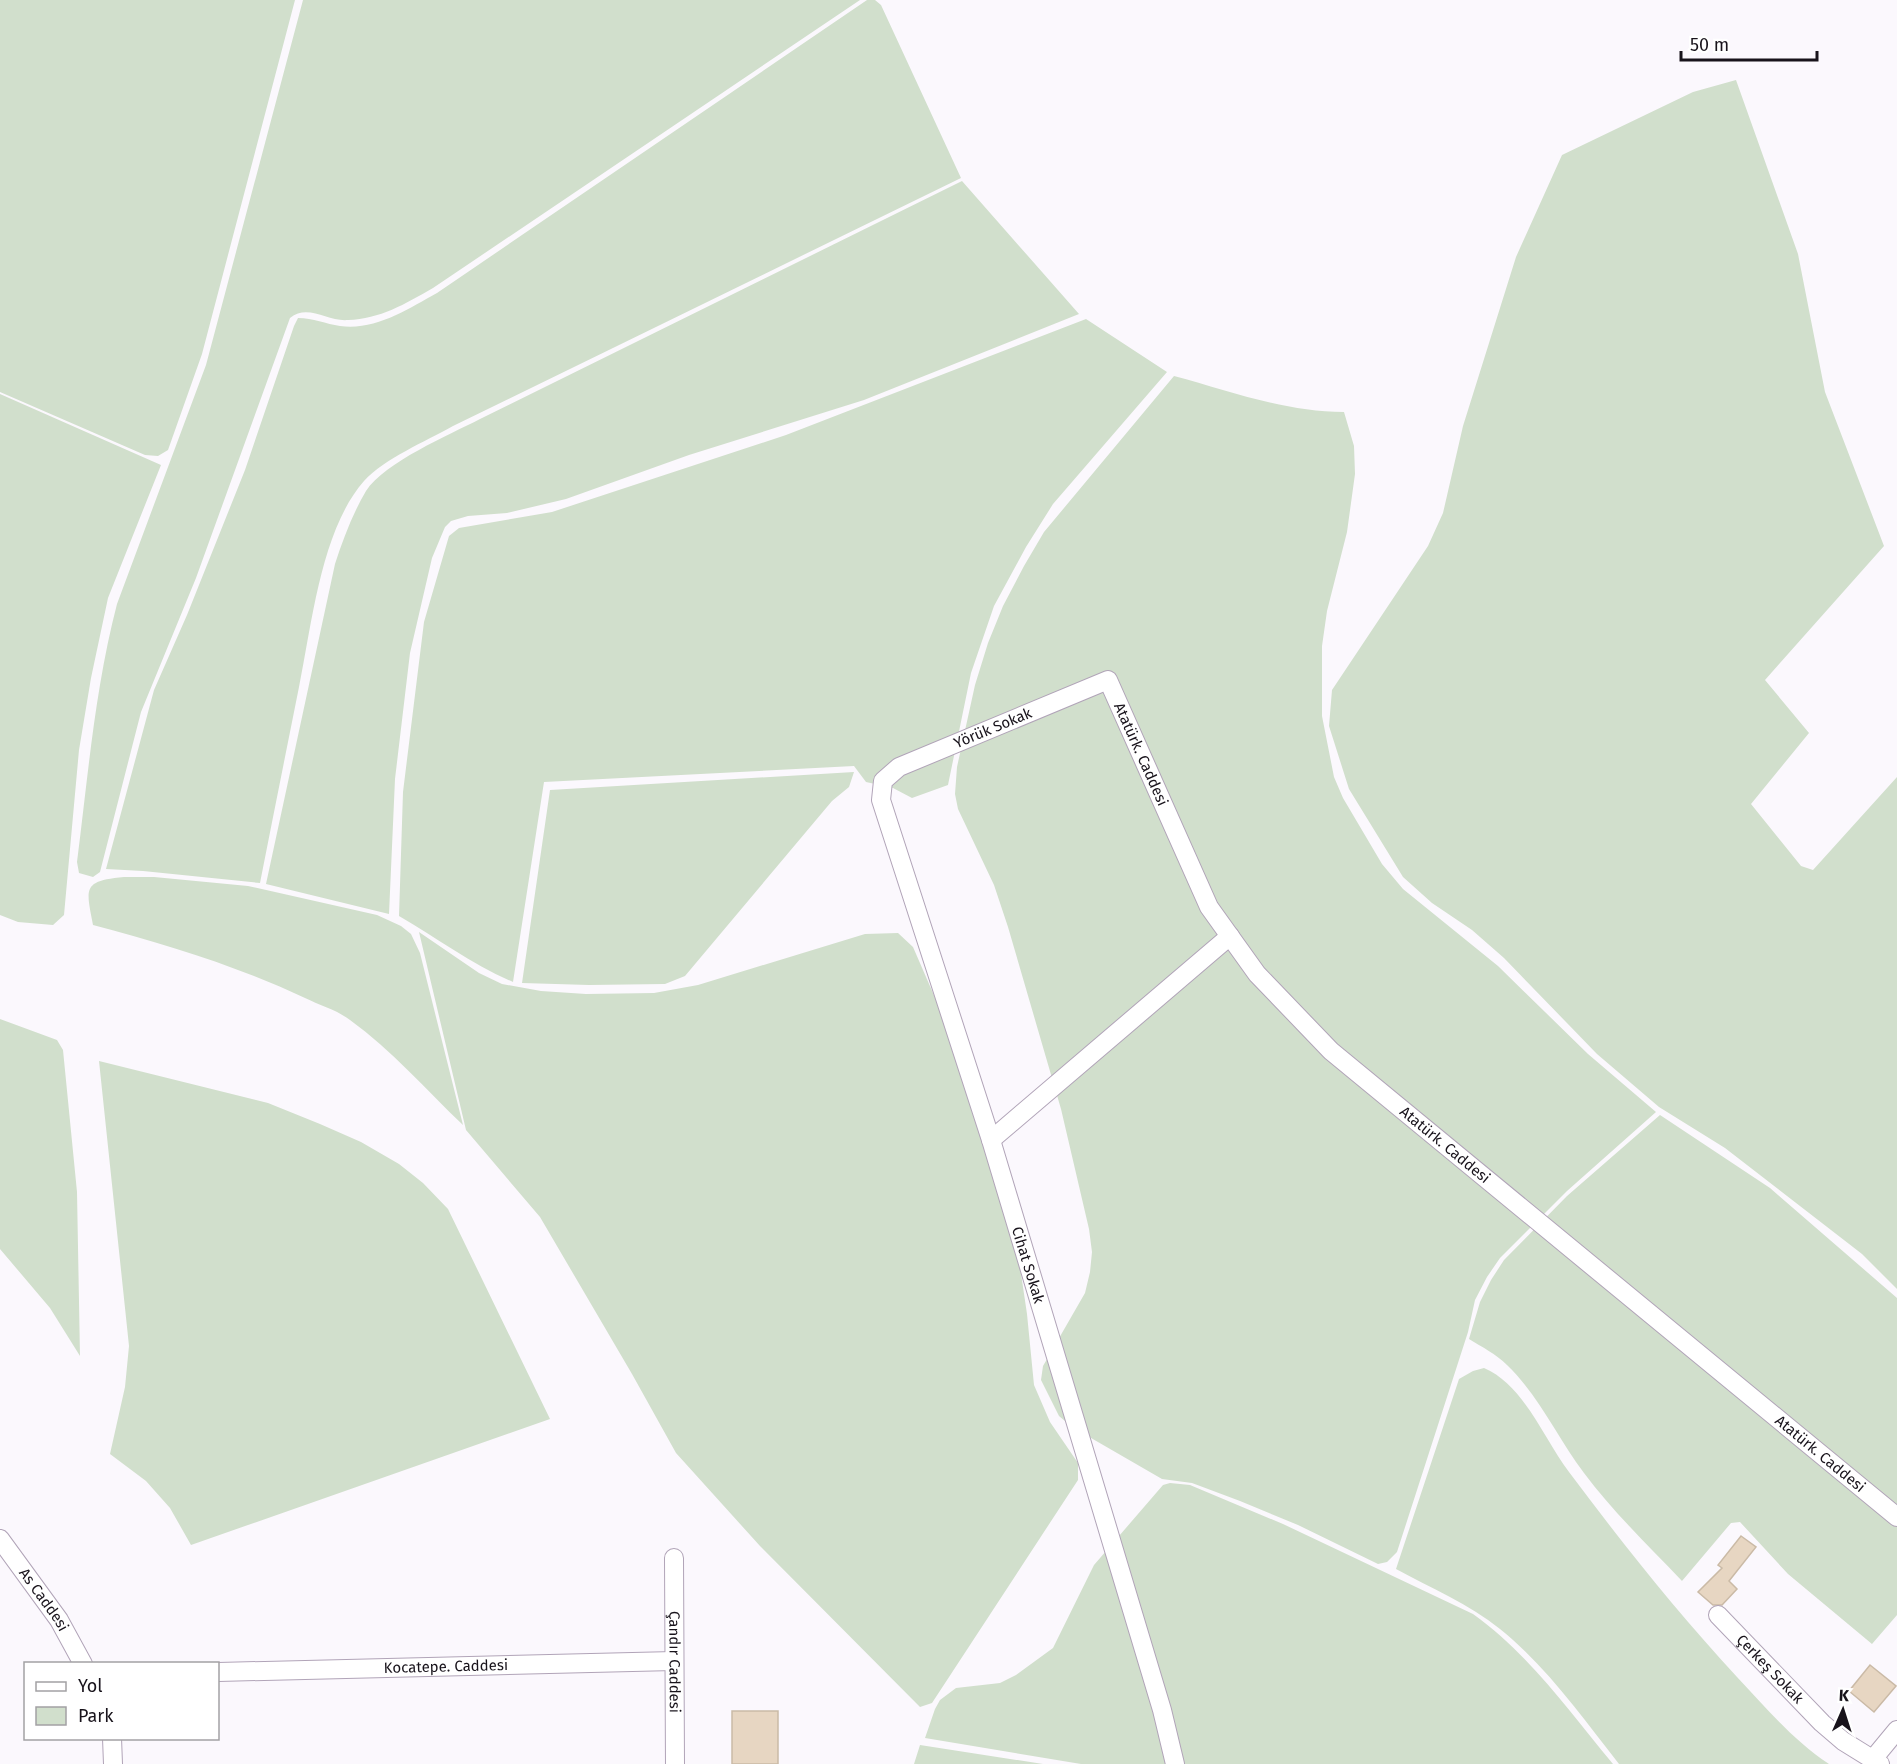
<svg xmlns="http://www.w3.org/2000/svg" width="1897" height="1764" viewBox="0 0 1897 1764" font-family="'Fira Sans',sans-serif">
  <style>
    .green { fill: #d1dfcc }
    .building { fill: #e7d6c2; stroke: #cabaa6; stroke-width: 1.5 }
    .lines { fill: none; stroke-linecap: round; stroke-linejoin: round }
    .minor-casing { stroke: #b1a4b8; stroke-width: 20 }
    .minor { stroke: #fff; stroke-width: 18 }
    .labels { text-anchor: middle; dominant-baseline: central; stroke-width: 4.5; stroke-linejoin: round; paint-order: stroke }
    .street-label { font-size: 15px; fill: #18131b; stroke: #fff }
  </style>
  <rect width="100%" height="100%" fill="#fbf8fd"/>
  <path class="green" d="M0,0H295L202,354L168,450L158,456L145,455L0,392Z
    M303,0H860L433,288C405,304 380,319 348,320C328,322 308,303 290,318L196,578L141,712L100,872L93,877L79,873L77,862C88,776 95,688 117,604L206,365Z
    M867,0H875L881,5L961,178L453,426C425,442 385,458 364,481C321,530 312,624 299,687C286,752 273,817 260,883L143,871L106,869L154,690L187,615L245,470L294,326L298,318C313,318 326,324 340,326C375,331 408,309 437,293Z
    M1736,80L1798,254L1825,392L1884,546L1765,680L1809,733L1751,804L1801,866L1813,870L1897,777V1289L1862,1254L1725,1148L1659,1107L1597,1054L1504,958L1472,930L1432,903L1403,877L1349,789L1329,726L1332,690L1428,546L1443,513L1463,426L1516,257L1562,155L1693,92Z
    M962,181L1079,314L864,400L689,455L566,499L507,513L468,516L451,521L445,527L432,558L410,653L395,779L389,914L266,884L335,564C343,539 353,513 366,491C385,462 449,435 480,419Z
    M1086,319L1167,372L1053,504L1026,547L994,606L971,673L948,785L912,798L893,788L866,782L854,766L544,782L513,982C473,965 437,938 399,916L403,792L424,622L449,536L459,528L552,512L786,435Z
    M1174,376C1230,391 1285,412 1344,412L1354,446L1355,474L1347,532L1327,611L1322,646V716L1334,777L1343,798L1382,864L1403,889L1498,966L1588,1054L1656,1112L1567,1191L1500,1258L1487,1277L1475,1300L1468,1332L1397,1552L1387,1562L1378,1564L1298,1525L1240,1501L1192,1483L1162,1479L1072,1427L1059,1416L1041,1380L1043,1366L1085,1293L1090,1272L1092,1252L1089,1229L1061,1109L1008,927L994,885L958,809L955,794L957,767L975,685L988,643L1003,606L1024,566L1044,532Z
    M0,394L161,465L108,598L91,678L79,750L64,915L53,925L18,922L0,915Z
    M854,772L849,787L832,801L685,976L665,984L589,985L522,983L550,790Z
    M124,877H154L248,886L377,915L401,926L411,934L420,953L463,1125C426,1090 392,1050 350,1020C337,1010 319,1005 305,998C237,966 165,944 93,925C86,888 82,881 124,877Z
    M419,932L479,973L502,984L541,991L586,994L654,993L698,985L865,934L898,933L913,947L992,1129L1008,1186L1027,1314L1034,1385L1050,1422L1078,1463V1480L932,1703L920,1707L760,1546L676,1453L632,1374L540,1217L466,1130Z
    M0,1019L57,1040L63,1050L77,1192L80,1356L50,1308L0,1249Z
    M99,1061L268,1103L320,1124L361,1142L399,1164L423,1183L448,1209L550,1419L191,1545L170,1508L146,1481L110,1454L125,1387L129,1346Z
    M1660,1115L1770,1188L1897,1298V1615L1872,1644L1788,1574L1740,1522L1731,1523L1682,1581C1649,1546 1613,1512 1584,1473C1557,1437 1539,1396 1507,1365C1496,1354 1482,1347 1469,1339L1480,1302L1491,1280L1504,1260L1567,1196Z
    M1484,1368C1524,1385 1544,1439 1569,1472C1622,1543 1677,1612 1737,1677C1766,1708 1793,1740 1829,1764H1619C1582,1717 1547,1667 1500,1629C1469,1604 1431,1588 1396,1569L1459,1379L1473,1371Z
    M1170,1483L1190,1485L1283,1524L1473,1614C1529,1654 1569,1711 1613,1764H1081L925,1738L935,1709L940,1700L956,1688L1000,1683L1016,1675L1053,1648L1094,1565L1163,1485Z
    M920,1745L1043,1764H914Z"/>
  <path class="building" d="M1741,1536L1756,1547L1729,1581L1737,1589L1722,1605H1713L1698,1592L1722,1568L1718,1565Z
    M1870,1665L1896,1686L1874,1712L1849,1691Z
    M732,1711H778V1764H732Z"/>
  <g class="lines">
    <g class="minor-casing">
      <g id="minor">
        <path d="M991,1140L1230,936"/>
        <path id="s1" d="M0,1539L59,1620L83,1664"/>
        <path id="s2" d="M674,1558L675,1764"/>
        <path id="s3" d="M1718,1615L1822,1723L1843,1741L1880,1764"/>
        <path id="s4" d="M218,1672L674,1661"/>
        <path d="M112,1738L113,1764"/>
        <path d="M1873,1759L1897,1730"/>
        <path id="s5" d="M1175,1764L1162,1710L991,1140L881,800L883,781L899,767L1108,680L1209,907L1257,974L1331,1051L1897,1517"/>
      </g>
    </g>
    <use href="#minor" class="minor"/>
  </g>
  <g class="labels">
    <g class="street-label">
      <text stroke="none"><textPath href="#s5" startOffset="1150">Yörük Sokak</textPath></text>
      <text stroke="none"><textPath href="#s5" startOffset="1356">Atatürk. Caddesi</textPath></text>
      <text stroke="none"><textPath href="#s5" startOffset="1860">Atatürk. Caddesi</textPath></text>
      <text transform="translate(1028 1265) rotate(73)">Cihat Sokak</text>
      <text stroke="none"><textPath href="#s5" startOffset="2346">Atatürk. Caddesi</textPath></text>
      <text stroke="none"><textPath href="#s1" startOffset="75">As Caddesi</textPath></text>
      <text stroke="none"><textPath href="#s2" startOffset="104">Çandır Caddesi</textPath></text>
      <text stroke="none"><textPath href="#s4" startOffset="228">Kocatepe. Caddesi</textPath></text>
      <text stroke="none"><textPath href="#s3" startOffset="75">Çerkeş Sokak</textPath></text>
    </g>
  </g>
  <rect x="24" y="1662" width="195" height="78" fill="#ffffff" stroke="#a3a1a4" stroke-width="1.5"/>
  <rect x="36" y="1682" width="30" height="9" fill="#ffffff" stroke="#a3a1a4" stroke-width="1.5"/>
  <text x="78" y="1692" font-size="18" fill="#18131b">Yol</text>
  <rect x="36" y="1707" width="30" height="18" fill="#d1dfcc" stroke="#a3a1a4" stroke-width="1.5"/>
  <text x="78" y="1722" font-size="18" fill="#18131b">Park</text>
  <g transform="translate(1843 1710) rotate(3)" stroke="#ffffff" stroke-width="4.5" paint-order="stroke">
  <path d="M0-4.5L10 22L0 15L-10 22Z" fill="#18131b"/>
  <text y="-9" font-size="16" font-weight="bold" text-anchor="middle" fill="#18131b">K</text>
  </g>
  <path d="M1681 51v9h136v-9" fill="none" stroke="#18131b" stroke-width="3"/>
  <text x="1690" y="51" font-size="18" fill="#18131b" stroke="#ffffff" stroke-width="4.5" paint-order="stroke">50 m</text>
</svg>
